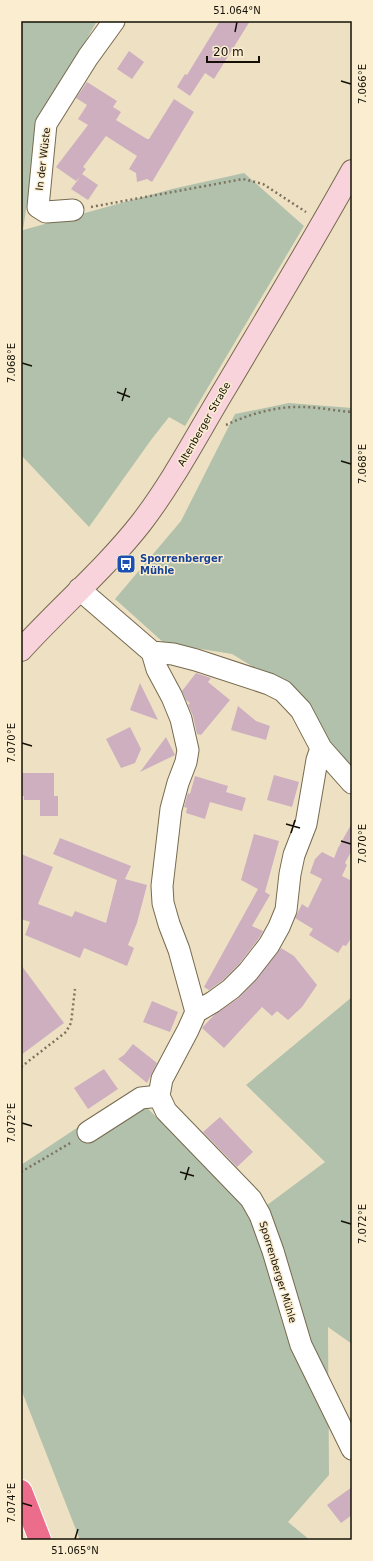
<svg xmlns="http://www.w3.org/2000/svg" width="373" height="1561" viewBox="0 0 373 1561" font-family="'DejaVu Sans',sans-serif">
  <style>
    .green { fill: #b2c1ab }
    .building { fill: #cdafc0 }
    .lines { fill: none; stroke-linecap: round; stroke-linejoin: round }
    .street-casing { stroke: #766a4f; stroke-width: 23 }
    .secondary-casing { stroke: #766a4f; stroke-width: 24 }
    .highway-casing { stroke: #fff; stroke-width: 24 }
    .path { stroke: #7c7360; stroke-width: 2.5; stroke-dasharray: 2 3; stroke-linecap: butt }
    .street { stroke: #fff; stroke-width: 21 }
    .secondary { stroke: #f9d3dc; stroke-width: 22 }
    .highway { stroke: #ec6c8c; stroke-width: 22 }
    .ticks { fill: none; stroke: #141006; stroke-width: 1.5 }
    .labels { text-anchor: middle; dominant-baseline: central; stroke-width: 3; stroke-linejoin: round; paint-order: stroke }
    .street-label { font-size: 10px; fill: #141006; stroke: #fbeed0 }
    .transit-label { font-size: 10px; font-weight: bold; fill: #164399; stroke: #fbeed0; text-anchor: start }
    .neatline { fill: none; stroke: #141006; stroke-width: 1.5 }
    .ticks-label { font-size: 10px; text-anchor: middle; fill: #141006 }
  </style>
  <rect width="100%" height="100%" fill="#eee1c3"/>
  <path class="green" d="M21,21H97L39,122L23,230L172,189L244,173L304,226L185,426L169,417L151,440L89,527L21,455Z
    M289,403L352,408V767L339,755L282,684L232,654L164,643L115,599L181,521L235,414Z
    M352,997V1344L328,1327L329,1475L288,1522L310,1540H80L21,1389V1165L131,1092L255,1214L325,1162L246,1085Z"/>
  <path class="building" d="M220,21H250L214,79L205,73L190,96L177,87L185,74L187,75Z
    M129,51L144,62L132,79L117,69Z
    M87,82L117,101L113,107L121,112L116,120L147,139H149L174,99L194,112L152,182L147,179L137,182L136,173L129,169L137,156L106,136L83,167L86,169L82,174L98,185L88,200L71,189L80,177L76,181L56,167L88,125L78,119L87,105L76,98Z
    M196,673L211,678L208,682L230,700L201,735L197,734L193,716L188,705L190,703L186,700L182,691Z
    M140,683L158,720L130,710Z
    M238,706L256,721L270,726L266,740L231,730Z
    M130,727L141,749L135,763L121,768L106,739Z
    M166,737L175,755L140,772Z
    M21,773H54V796H58V816H40V800H24V796H21Z
    M274,775L299,782L292,807L267,800Z
    M195,776L228,786L226,792L246,798L242,811L210,802L205,819L186,813L187,808L184,807L188,793L190,794Z
    M352,823V850L345,863L347,865L342,876L352,881V937L346,946L343,945L338,953L309,935L313,929L295,918L302,904L308,908L322,879L310,873L315,859L322,852L334,858L338,848Z
    M254,834L279,841L265,892L270,895L252,926L263,931L259,938L239,964L223,980L209,990L204,987L258,889L241,880Z
    M60,838L131,866L125,879L147,885L137,923L128,945L134,948L127,966L84,948L80,958L25,935L30,922L21,919V854L53,867L38,904L72,917L75,911L106,923L117,880L53,854Z
    M281,948L294,956L317,985L302,1007L288,1020L277,1011L272,1016L262,1007L224,1048L202,1028L214,1015L239,998L256,980Z
    M21,965L64,1023L21,1055Z
    M152,1001L178,1012L170,1032L143,1022Z
    M133,1044L157,1063L147,1083L118,1059L124,1055Z
    M104,1069L118,1089L88,1109L74,1088Z
    M220,1117L253,1152L237,1167L203,1132Z
    M352,1487V1515L341,1523L327,1505Z"/>
  <g class="lines">
    <g class="street-casing">
      <path id="street" d="M73,210L46,212L38,207L46,124L88,57L114,21
        M79,589L152,652L173,654L196,660L269,684L283,691L301,710L321,748L352,783
        M152,652L157,669L172,697L181,719L188,750L186,762L178,783L171,809L162,886L163,903L169,924L179,950L196,1012
        M321,748L317,760L306,824L294,855L290,874L286,910L279,927L269,945L248,972L231,989L213,1002L196,1012L188,1030L162,1079L159,1096L166,1111L251,1199L260,1215L273,1251L301,1345L352,1449
        M88,1132L141,1098L159,1096"/>
    </g>
    <g class="secondary-casing">
      <path id="secondary" d="M21,650C60,607 105,569 141,523C174,480 199,431 227,385C269,314 312,243 352,171"/>
    </g>
    <g class="highway-casing">
      <path id="highway" d="M21,1491L40,1540"/>
    </g>
    <path class="path" d="M91,207L243,179L263,184L306,212
      M226,425C249,414 277,406 303,407C319,407 336,411 352,412
      M21,1067L66,1032L71,1023L75,989
      M21,1172L72,1142"/>
    <use href="#street" class="street"/>
    <use href="#secondary" class="secondary"/>
    <use href="#highway" class="highway"/>
  </g>
  <path class="ticks" d="M235,32L237,22M341,81L351,84M22,363L32,366M117,392L130,397M122,401L126,388M341,461L351,464M22,743L32,746M286,824L300,828M291,833L295,820M341,841L351,844M22,1123L32,1126M180,1172L194,1176M185,1180L189,1167M341,1221L351,1224M22,1503L32,1506M75,1539L78,1529"/>
  <defs>
    <g id="bus-square" transform="scale(1)"><rect x="-9" y="-9" width="18" height="18" rx="4" fill="#1a4fb4" stroke="#fbeed0"/><path d="M-5-6H5V4H4V6H2V4H-2V6H-4V4H-5ZM-3.5-4V0h7V-4ZM-3.5 1.2v1.5H-2V1.2ZM2 1.2v1.5H3.5V1.2Z" fill="#fff"/></g>
  </defs>
  <g fill-rule="evenodd">
    <use href="#bus-square" x="126" y="564"/>
  </g>
  <g class="labels">
    <g class="street-label">
      <text transform="translate(43 159) rotate(-83)">In der Wüste</text>
      <text transform="translate(204 424) rotate(-60)">Altenberger Straße</text>
      <text transform="translate(278 1272) rotate(73)">Sporrenberger Mühle</text>
    </g>
    <g class="transit-label">
      <text x="140" y="558">Sporrenberger<tspan x="140" dy="12">Mühle</tspan></text>
    </g>
  </g>
  <rect width="373" height="1561" fill="none" stroke="#fbeed0" stroke-width="44"/>
  <path d="M207 56v6h52v-6" fill="none" stroke="#141006" stroke-width="2"/>
  <text x="213" y="56" font-size="12" fill="#141006" stroke="#fbeed0" stroke-width="3" paint-order="stroke">20 m</text>
  <rect x="22" y="22" width="329" height="1517" class="neatline"/>
  <g class="ticks-label">
    <text x="237" y="14">51.064°N</text>
    <text transform="translate(362 84) rotate(-90)" y="4">7.066°E</text>
    <text transform="translate(11 363) rotate(-90)" y="4">7.068°E</text>
    <text transform="translate(362 464) rotate(-90)" y="4">7.068°E</text>
    <text transform="translate(11 743) rotate(-90)" y="4">7.070°E</text>
    <text transform="translate(362 844) rotate(-90)" y="4">7.070°E</text>
    <text transform="translate(11 1123) rotate(-90)" y="4">7.072°E</text>
    <text transform="translate(362 1224) rotate(-90)" y="4">7.072°E</text>
    <text transform="translate(11 1503) rotate(-90)" y="4">7.074°E</text>
    <text x="75" y="1554">51.065°N</text>
  </g>
</svg>
